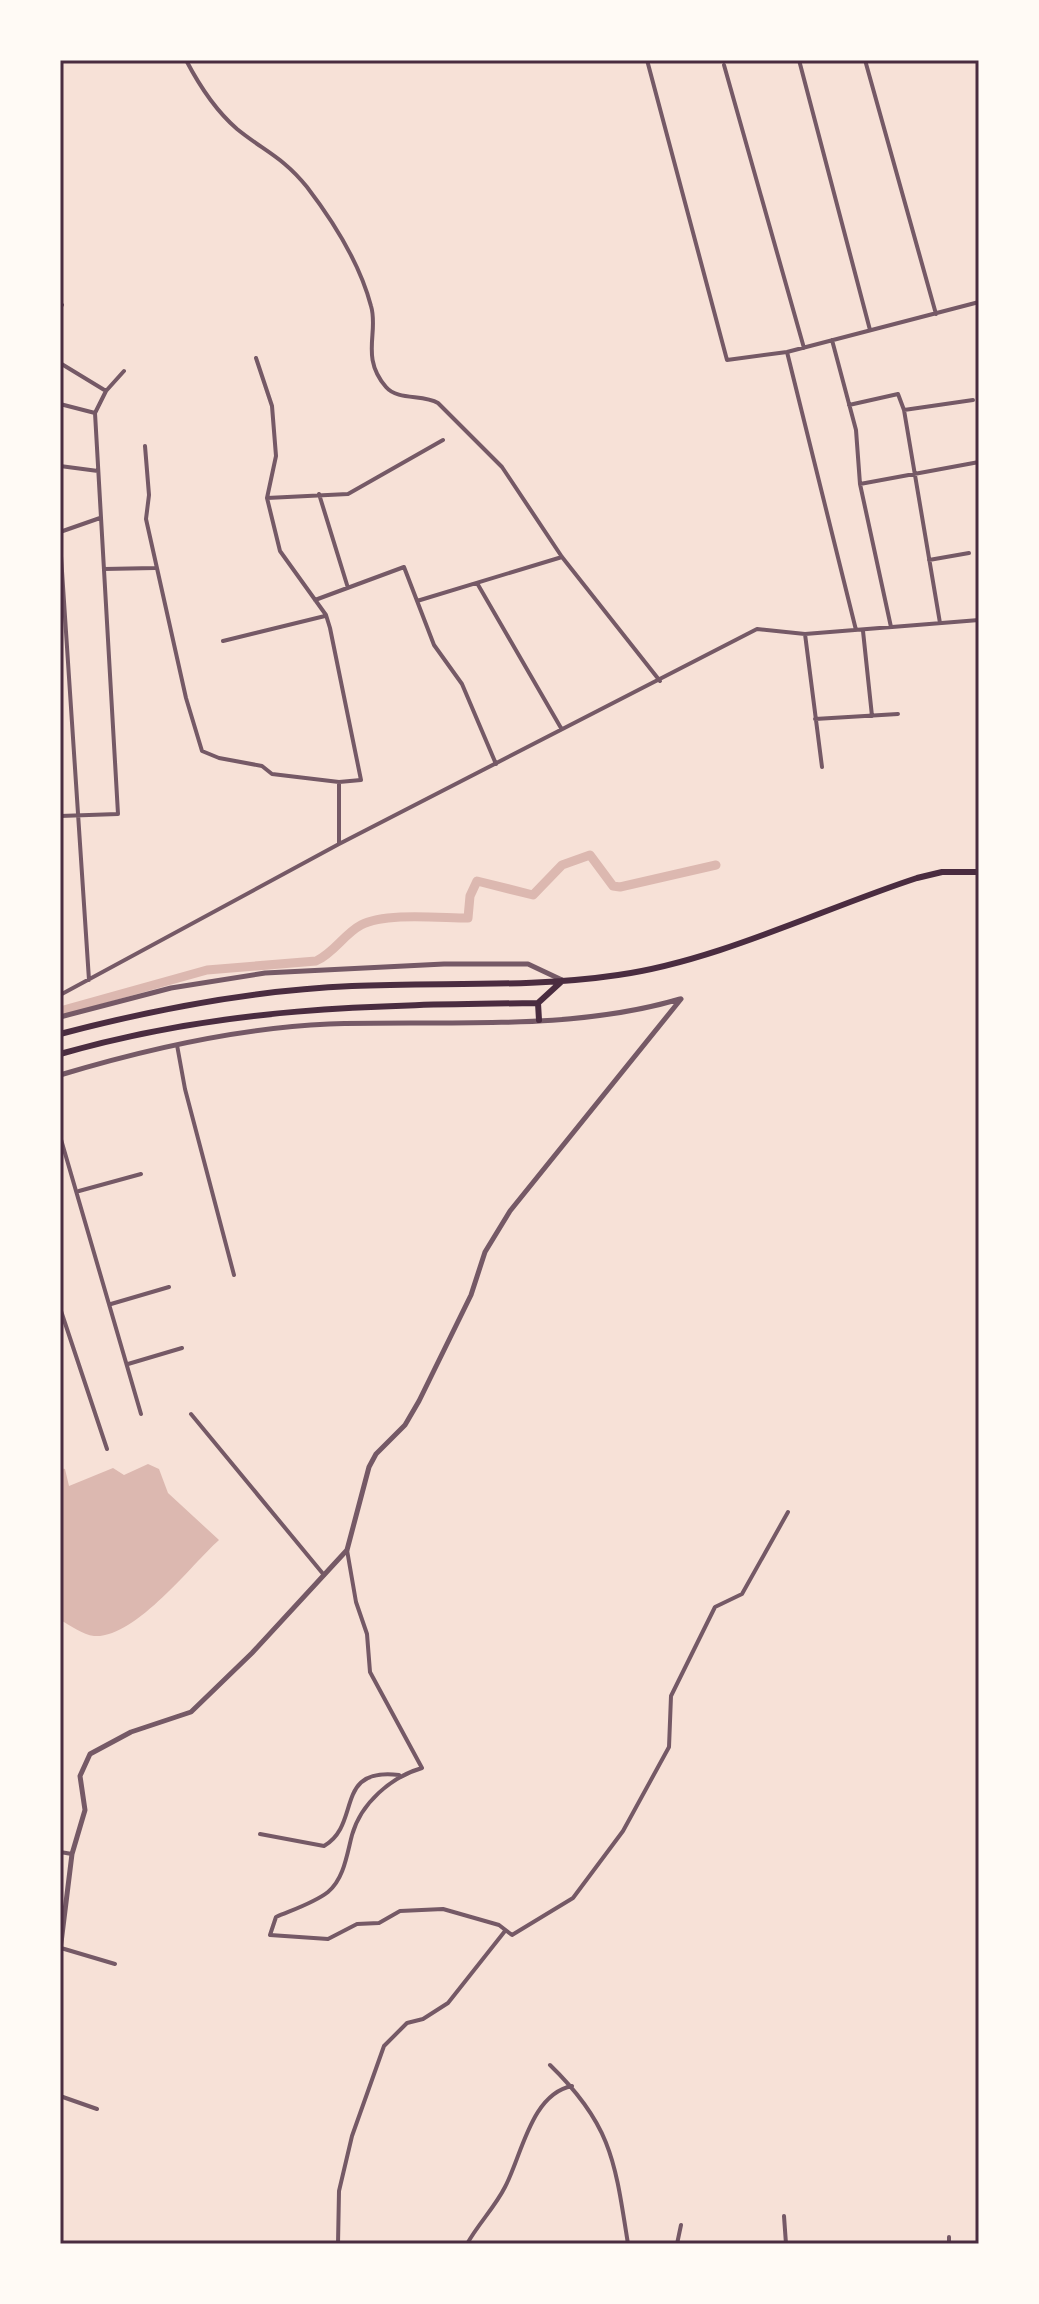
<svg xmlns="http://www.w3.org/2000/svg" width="1039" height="2304" viewBox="0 0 1039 2304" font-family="'Archivo Narrow',sans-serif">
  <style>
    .water { fill: #dcb8b0 }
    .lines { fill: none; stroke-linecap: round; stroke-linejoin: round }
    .canal { stroke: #dcb8b0; stroke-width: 9 }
    .minor { stroke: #755966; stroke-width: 4 }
    .tertiary { stroke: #755966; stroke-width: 5 }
    .trunk { stroke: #4a2c40; stroke-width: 6 }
    .neatline { fill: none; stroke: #4a2c40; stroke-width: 3 }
  </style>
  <rect width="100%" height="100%" fill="#f7e1d7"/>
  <path class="water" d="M148,1464L159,1469L168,1493L219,1540C191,1565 135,1639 94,1636C83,1635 70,1625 60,1620V1468L65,1469L69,1486L113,1468L124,1475Z"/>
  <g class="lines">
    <path class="canal" d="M60,1011L207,970L316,961C334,953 344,934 361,925C386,912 440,918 468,918L470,896L477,881L533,895L562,865L590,855L613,886L620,887L716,865"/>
    <path class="minor" d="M186,60C199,85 215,110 237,129C264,151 283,157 307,187C333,221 360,264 371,306C379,332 360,357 386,387C398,401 423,394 438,403L502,467L562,557L660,681
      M647,60L727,360L787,352L979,302
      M799,60L870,330
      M865,60L936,314
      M724,65L804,348
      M60,308L62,305
      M832,340L856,430L860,484L891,627
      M787,352L856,630
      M60,363L106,391
      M60,404L95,413
      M849,405L898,394L904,410L940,623
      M904,410L973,400
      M145,446L149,495L146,519L186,698L202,751L219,758L262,766L272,774L339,782L361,780L330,628L326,615L280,551L267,498L276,456L272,406L256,358
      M60,466L98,471
      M860,484L979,462
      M319,494L348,588
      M267,498L348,494L443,440
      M60,532L100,518
      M60,541L89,980
      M929,560L969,553
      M104,569L155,568
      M477,583L561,728
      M315,600L404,567L434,645L462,684L496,764
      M417,601L562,557
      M863,631L872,716
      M805,634L822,767
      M223,641L325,616
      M815,719L898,714
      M60,816L118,814L95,413L106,391L124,371
      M339,844V782
      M60,995L339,844L757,629L805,634L979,620
      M177,1045L185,1089L234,1275
      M60,1136L141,1414
      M79,1191L141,1174
      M111,1304L169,1287
      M60,1308L107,1449
      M128,1364L182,1348
      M191,1414L324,1575
      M347,1550L356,1602L367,1634L370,1672L422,1768C391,1777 361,1803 352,1835C347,1854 344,1879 328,1892C314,1903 292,1910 276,1917L270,1935L328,1939L357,1924L379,1923L400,1911L443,1909L499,1925L512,1935L573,1898L623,1831L669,1747L671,1696L715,1607L742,1594L788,1512
      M260,1834L324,1846C362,1824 333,1767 399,1775
      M60,1852L72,1854
      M61,1948L115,1964
      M550,2065C612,2125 615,2162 628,2244
      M60,2096L97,2109
      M784,2216L786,2244
      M338,2244L339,2191L352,2136L384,2046L407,2023L423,2019L448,2003L505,1931
      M467,2244C478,2224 495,2207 505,2187C522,2155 531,2094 572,2086
      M677,2244L681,2225
      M949,2244V2237"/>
    <path class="tertiary" d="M60,1017L171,988L265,973L444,964H528L562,980
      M60,1075C146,1049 238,1028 329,1024C445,1020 568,1032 680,999
      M60,1951L72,1854L85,1810L80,1776L90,1754L131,1732L191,1712L252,1653L347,1550L369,1467L376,1454L405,1425L419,1401L471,1295L485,1252L510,1211L681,999"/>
    <path class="trunk" d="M538,1003L539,1020
      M60,1034C155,1009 254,990 352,986C440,982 531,988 618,975C717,961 822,909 917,878L942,872H979
      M60,1054C224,1007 369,1005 538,1003L562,981"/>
  </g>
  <rect width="1039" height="2304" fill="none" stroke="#fffaf5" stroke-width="124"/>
  <rect x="62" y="62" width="915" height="2180" class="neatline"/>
</svg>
